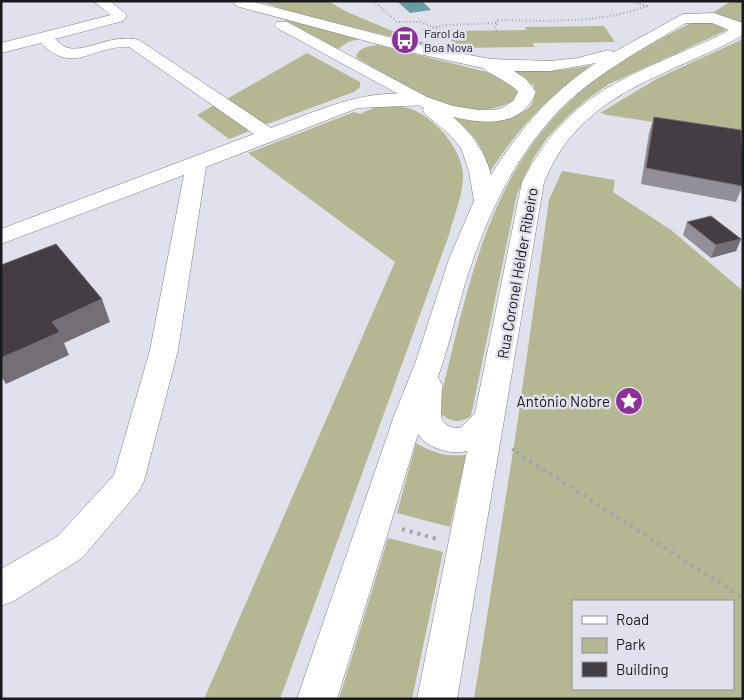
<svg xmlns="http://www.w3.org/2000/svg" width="744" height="700" viewBox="0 0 744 700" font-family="Barlow,sans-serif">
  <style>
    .green { fill: #b4b792; fill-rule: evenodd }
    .water { fill: #699da4 }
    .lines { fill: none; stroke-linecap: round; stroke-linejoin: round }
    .minor-casing { stroke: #7c7c86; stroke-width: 1 }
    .major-casing { stroke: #7c7c86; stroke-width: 1 }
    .path-far2 { stroke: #a2a3ac; stroke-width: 2; stroke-dasharray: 1 2.5; stroke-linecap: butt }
    .path-far1 { stroke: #a2a3ac; stroke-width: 3; stroke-dasharray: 2.5 4; stroke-linecap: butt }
    .path { stroke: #a2a3ac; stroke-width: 4; stroke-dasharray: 3 5; stroke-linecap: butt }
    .minor { fill: #fff; fill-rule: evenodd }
    .major { fill: #fff; fill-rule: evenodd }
    .wall { fill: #928f98 }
    .shaded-wall { fill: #746e76 }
    .building { fill: #453d44; stroke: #746e76 }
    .labels { text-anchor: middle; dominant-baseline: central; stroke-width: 5; stroke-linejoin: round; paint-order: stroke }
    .far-poi-label { font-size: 12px; fill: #1a1a1e; stroke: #e0e1ec; text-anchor: start }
    .street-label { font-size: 15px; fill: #1a1a1e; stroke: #e0e1ec }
    .poi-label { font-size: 15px; fill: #1a1a1e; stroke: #e0e1ec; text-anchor: end }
  </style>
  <rect width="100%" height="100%" fill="#e0e1ec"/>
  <path class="green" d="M260,1H328L347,12L407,37L449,51L288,11Z
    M731,1H743V21L741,23L711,14Z
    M281,18L360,39L348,42L338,49Z
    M695,21L712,22L726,28L725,31L609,84L590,97L569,115L547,138L533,159L517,194L471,416C459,424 452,422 441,414L439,404C465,301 484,188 562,109C599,71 648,45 695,21Z
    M604,26L615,42L533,43L534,47L453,48L449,31L526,30L525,27Z
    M743,39V136L608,115L600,113L658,78Z
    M378,45L495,74L512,82L518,91L514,100C464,130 403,83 358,59L356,56C360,47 369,46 378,45Z
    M307,53L360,82V87L354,92L262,126L225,100Z
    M592,65C547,99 521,124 490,172C483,146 473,132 451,117C470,119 530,124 534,98C535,94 534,89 534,86L525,79L507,70H562Z
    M216,104L252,130L229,139L197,115Z
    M380,105C391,106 401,106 411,109C436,118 465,152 463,179C462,198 453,218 449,235L280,699H204L395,262L248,153L354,112L360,114Z
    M562,171L615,180L613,192L671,230L743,291V699H474L517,426L549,200ZM573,601H733V689H573Z
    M416,443C433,453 446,457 466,455L450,527L397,513Z
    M388,538L443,552L412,699H339Z"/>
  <path class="water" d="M422,1L431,10L410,13L398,2Z"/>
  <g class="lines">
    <g class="minor-casing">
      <path id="minor" d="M93,1H110L127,15L123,21L55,39C59,42 63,47 68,48C89,52 111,33 139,40L271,128C320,110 373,84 427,97L430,101L427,105L358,108L206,167L178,350L144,481L139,491L82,558L14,601L1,606V569L58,536L114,475L150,350L184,175L1,244V229L254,134L129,47C93,45 73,76 41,43L1,53V43L111,15Z"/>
    </g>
    <g class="major-casing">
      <path id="major" d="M235,1H250L431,48L491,59L550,61L578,58L608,50L614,52L683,14L714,13L743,23V35C684,69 613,84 569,139C558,152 551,167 544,182L457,699H417L467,451C451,455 428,449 418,434L337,699H297L394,416L416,361L449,259L474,201L469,171L461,148L449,134L425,114L423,110L424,108L277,28L274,25L277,22H287L427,97L453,106L479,110H495L502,108L513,101L518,92C509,81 486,73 483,68L396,49L236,6L234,3ZM686,23H712L729,30C709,42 687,49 666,59C595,90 560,112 522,182L475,413L460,428C452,428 444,426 441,417L442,385L438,377C452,338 459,297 474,257C498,189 535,122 596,79C625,58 655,41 686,23ZM596,63C550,93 520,129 491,175C485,151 471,133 453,117C475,122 507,127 525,109C530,105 533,98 536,92L526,79L514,71H550Z"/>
    </g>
    <path class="path-far2" d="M378,1L375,2L397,22H421L443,31L445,37
      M497,24L495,26L497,31
      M422,30L446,25L497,23L496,20C548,21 598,24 647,6L629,1"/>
    <path class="path-far1" d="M512,449L518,453"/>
    <path class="path" d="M516,452L743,598
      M402,529L437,539"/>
    <use href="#minor" class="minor"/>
    <use href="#major" class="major"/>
  </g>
  <path class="wall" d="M654,117L743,149V185L736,202L641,184L649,133Z
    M687,222L741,239L736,251L711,258L683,235Z"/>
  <path class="shaded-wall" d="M741,239L736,251L711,258L716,245Z
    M102,299L110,322L64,343L69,355L6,384L1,376V358L52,322Z"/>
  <path class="building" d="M654,117L741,130L742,149H743L742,186L646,168Z
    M711,216L741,239L716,245L687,222Z
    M56,244L102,299L52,322L60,332L1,358V265Z"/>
  <defs>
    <g id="bus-disc" transform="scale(1.4375)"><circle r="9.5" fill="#8d309a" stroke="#e0e1ec"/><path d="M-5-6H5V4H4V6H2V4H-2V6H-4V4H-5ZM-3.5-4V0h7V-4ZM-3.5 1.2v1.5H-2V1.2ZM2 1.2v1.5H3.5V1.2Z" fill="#fff"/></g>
    <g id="sight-disc" transform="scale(1.4375)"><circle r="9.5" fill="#8d309a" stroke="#e0e1ec"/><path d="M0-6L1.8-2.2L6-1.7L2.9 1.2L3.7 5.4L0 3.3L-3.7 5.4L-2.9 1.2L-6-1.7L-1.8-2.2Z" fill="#fff"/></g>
  </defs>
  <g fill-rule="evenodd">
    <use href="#bus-disc" x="405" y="40"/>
    <use href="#sight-disc" x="629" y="401"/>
  </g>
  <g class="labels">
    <g class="far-poi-label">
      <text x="424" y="33">Farol da<tspan x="424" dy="14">Boa Nova</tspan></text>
    </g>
    <g class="street-label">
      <text transform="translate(517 273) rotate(-80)">Rua Coronel Hélder Ribeiro</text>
    </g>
    <g class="poi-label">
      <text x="610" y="401">António Nobre</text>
    </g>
  </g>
  <rect width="744" height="700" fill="none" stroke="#1a1a1e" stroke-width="5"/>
  <rect x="572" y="600" width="162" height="90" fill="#e0e1ec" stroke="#91919a"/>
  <rect x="582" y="616" width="25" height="8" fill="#ffffff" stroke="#91919a"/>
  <text x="616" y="625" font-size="15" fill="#1a1a1e">Road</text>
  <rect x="582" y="638" width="25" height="15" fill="#b4b792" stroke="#91919a"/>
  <text x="616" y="650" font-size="15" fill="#1a1a1e">Park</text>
  <rect x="582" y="662" width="25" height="15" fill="#453d44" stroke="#91919a"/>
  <text x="616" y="675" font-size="15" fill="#1a1a1e">Building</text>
</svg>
